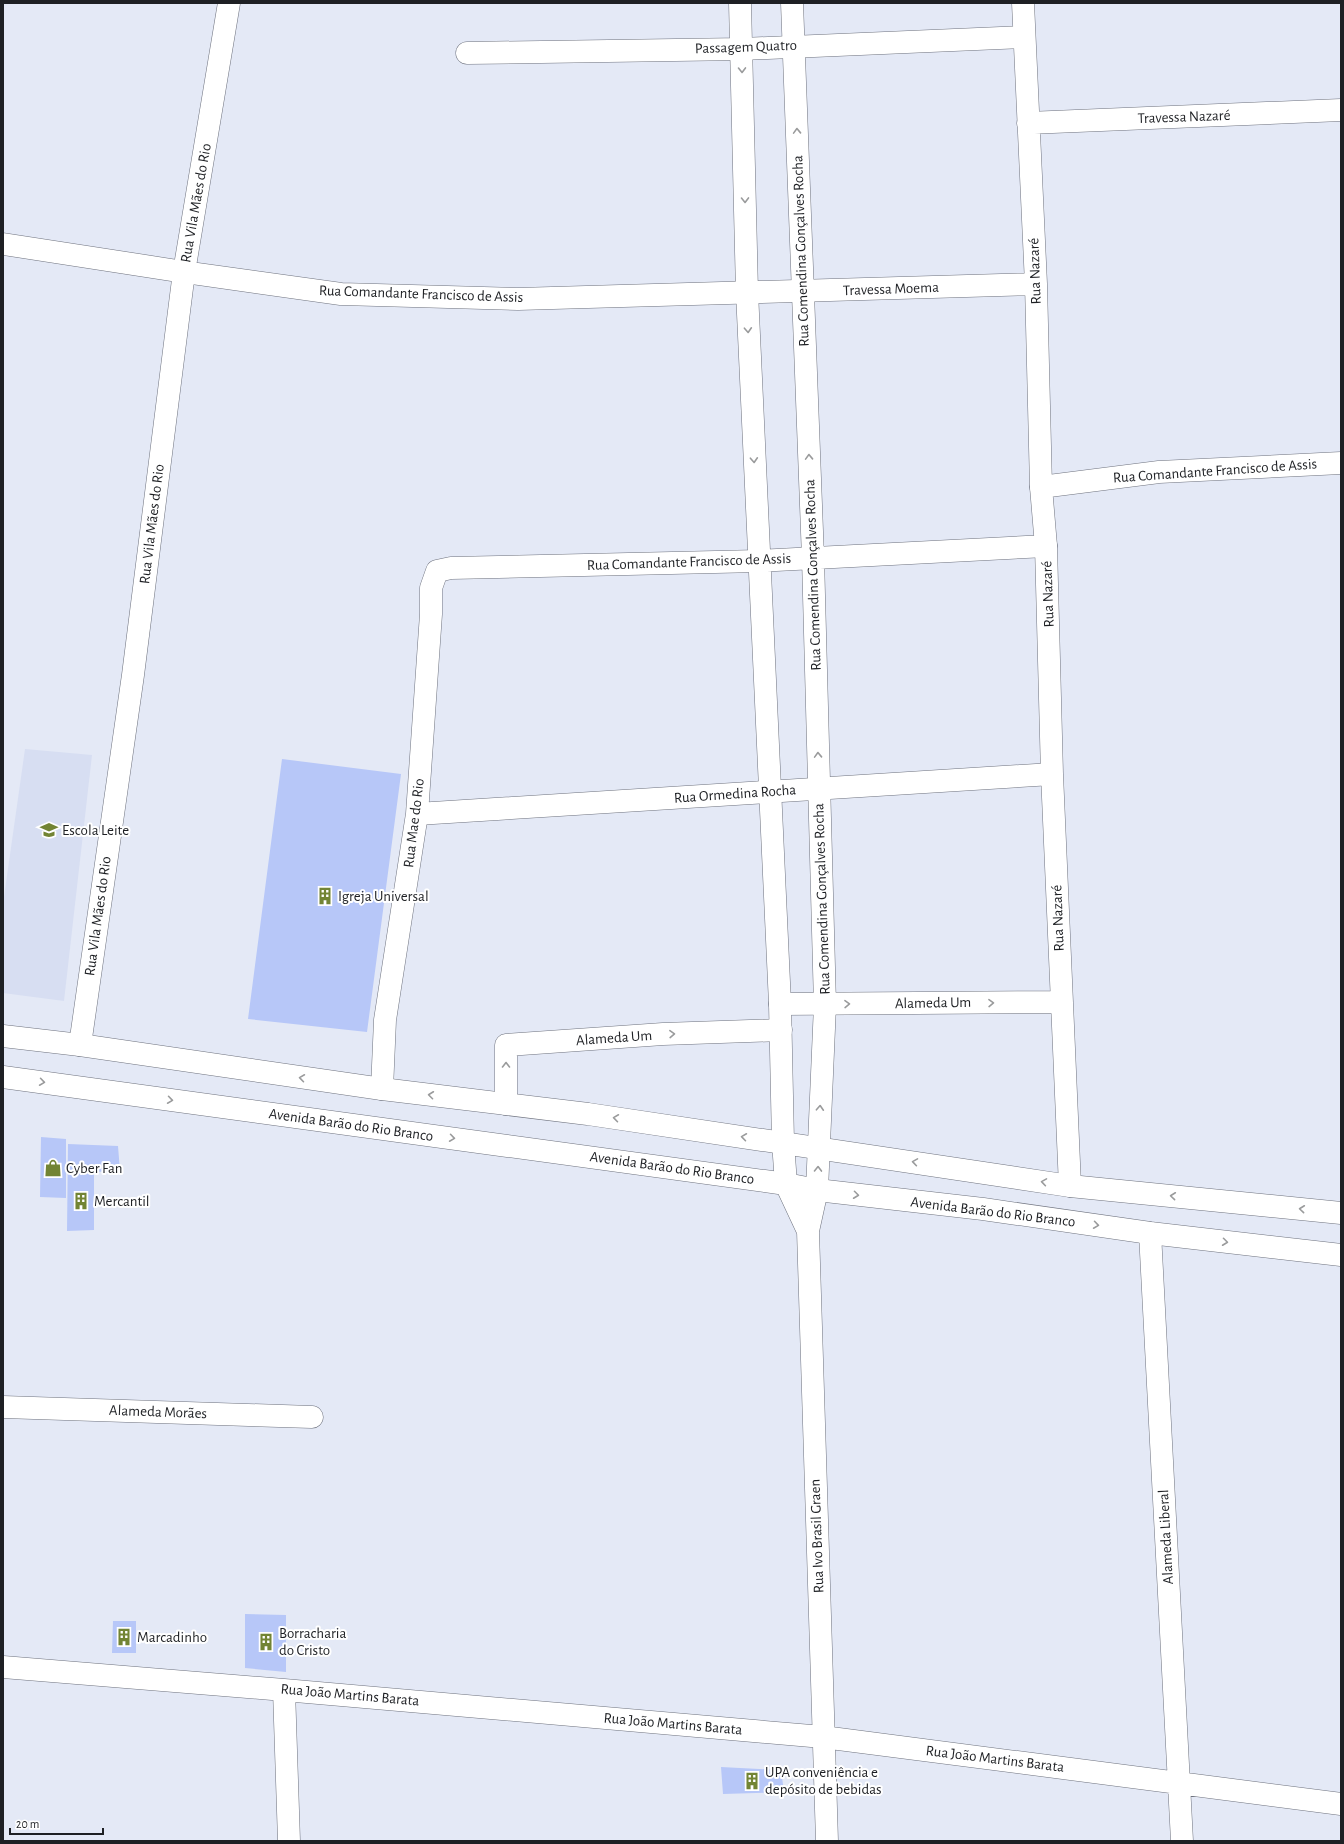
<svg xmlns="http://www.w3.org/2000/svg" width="1344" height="1844" viewBox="0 0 1344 1844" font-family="'Alegreya Sans',sans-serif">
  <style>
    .built { fill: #d7def2 }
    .building { fill: #b7c7f8 }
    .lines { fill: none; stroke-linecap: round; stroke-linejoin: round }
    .minor-casing { stroke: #6e727e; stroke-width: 23 }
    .tertiary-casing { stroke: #6e727e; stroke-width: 23 }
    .secondary-casing { stroke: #6e727e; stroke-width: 23 }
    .minor { stroke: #fff; stroke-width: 22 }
    .tertiary { stroke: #fff; stroke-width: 22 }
    .secondary { stroke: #fff; stroke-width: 22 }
    .oneway { stroke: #9a9b9c }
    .labels { text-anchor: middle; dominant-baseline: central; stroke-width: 4; stroke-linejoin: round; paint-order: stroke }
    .street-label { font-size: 15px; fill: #1e2024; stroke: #fff }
    .poi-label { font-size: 15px; fill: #1e2024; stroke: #fff; text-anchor: start }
  </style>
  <rect width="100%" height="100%" fill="#e4e9f6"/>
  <path class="built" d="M25,749L92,755L64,1001L3,993V904Z"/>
  <path class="building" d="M282,759L401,774L367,1032L248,1019Z
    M41,1137L66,1139V1198L40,1197Z
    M68,1144L118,1146L120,1171L94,1172V1230L67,1231Z
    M245,1614L286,1615V1672L245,1668Z
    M113,1621H136V1653H112Z
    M721,1767L781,1770L784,1792L723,1794Z"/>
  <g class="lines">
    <g class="minor-casing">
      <path id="minor" d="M1023,3L1036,284L1041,487
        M467,53L742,49L1024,37
        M1028,123L1341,110
        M3,244L184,272L341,294L518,299L1036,284
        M1046,546L1052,774L1070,1186
        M417,814L1052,774
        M780,1004L1062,1002
        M80,1045L133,675L184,272L229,3
        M382,1089L385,1020L417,814L431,614V588L437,571L451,568L759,561
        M506,1104V1045L663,1034L781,1030
        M786,1184L808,1231
        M817,1190L808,1231L827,1841
        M1150,1233L1182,1841
        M3,1407L312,1417
        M3,1667L284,1690L823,1737L1341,1804
        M284,1690L289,1841"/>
    </g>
    <g class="tertiary-casing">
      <path id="tertiary" d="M740,3L747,292L780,1004L783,1142L786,1184
        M792,3L813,558L825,1005L817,1190
        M759,561L1046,546L1041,487L1159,472L1341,463"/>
    </g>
    <g class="secondary-casing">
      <path id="secondary" d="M3,1036L80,1045L382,1089L588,1114L1070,1186L1341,1213
        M3,1077L786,1184L817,1190L983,1209L1150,1233L1341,1255"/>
    </g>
    <use href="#minor" class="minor"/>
    <use href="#tertiary" class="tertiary"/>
    <use href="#secondary" class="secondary"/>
  </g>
  <defs><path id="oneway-chevron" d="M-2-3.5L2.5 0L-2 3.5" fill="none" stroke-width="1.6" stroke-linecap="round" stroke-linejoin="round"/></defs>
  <g class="oneway">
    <use href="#oneway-chevron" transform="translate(742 70) rotate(89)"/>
    <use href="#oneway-chevron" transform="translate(797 131) rotate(-92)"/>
    <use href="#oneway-chevron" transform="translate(745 200) rotate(89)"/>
    <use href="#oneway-chevron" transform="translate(748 330) rotate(87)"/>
    <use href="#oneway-chevron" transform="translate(809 457) rotate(-92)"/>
    <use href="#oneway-chevron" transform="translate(754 460) rotate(87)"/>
    <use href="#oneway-chevron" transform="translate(818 755) rotate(-92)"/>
    <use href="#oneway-chevron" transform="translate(991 1003) rotate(-1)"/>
    <use href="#oneway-chevron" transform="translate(847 1004) rotate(-1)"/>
    <use href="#oneway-chevron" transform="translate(672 1034) rotate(-2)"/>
    <use href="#oneway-chevron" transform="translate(506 1065) rotate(-90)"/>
    <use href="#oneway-chevron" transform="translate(302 1078) rotate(-172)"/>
    <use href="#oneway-chevron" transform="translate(42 1082) rotate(8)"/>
    <use href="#oneway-chevron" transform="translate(431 1095) rotate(-173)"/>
    <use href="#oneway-chevron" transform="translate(170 1100) rotate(8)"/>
    <use href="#oneway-chevron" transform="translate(820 1108) rotate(-87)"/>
    <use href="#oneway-chevron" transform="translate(616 1118) rotate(-172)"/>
    <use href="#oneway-chevron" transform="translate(744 1137) rotate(-172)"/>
    <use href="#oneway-chevron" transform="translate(452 1138) rotate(8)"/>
    <use href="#oneway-chevron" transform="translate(915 1162) rotate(-171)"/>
    <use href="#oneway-chevron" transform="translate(818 1169) rotate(-89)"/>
    <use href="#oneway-chevron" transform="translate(1044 1182) rotate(-171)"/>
    <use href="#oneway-chevron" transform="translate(856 1195) rotate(7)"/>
    <use href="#oneway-chevron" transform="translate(1173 1196) rotate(-174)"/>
    <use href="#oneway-chevron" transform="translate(1302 1209) rotate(-174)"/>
    <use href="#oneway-chevron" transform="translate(1096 1225) rotate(8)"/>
    <use href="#oneway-chevron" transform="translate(1225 1242) rotate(7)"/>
  </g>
  <defs>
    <g id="school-bare" transform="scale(1.38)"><path d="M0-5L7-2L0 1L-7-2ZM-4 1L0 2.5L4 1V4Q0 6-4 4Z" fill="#728434" stroke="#fff" stroke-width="2.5" paint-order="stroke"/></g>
    <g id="building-bare" transform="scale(1.38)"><path d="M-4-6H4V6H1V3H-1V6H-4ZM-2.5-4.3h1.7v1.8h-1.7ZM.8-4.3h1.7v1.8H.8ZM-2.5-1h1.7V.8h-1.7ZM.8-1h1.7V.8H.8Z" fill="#728434" stroke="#fff" stroke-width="2.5" paint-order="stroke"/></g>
    <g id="shop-bare" transform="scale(1.38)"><path d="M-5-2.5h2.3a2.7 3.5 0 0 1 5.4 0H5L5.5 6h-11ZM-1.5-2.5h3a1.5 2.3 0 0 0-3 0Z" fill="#728434" stroke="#fff" stroke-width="2.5" paint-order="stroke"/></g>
  </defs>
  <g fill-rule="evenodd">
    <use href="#school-bare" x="49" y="830"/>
    <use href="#building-bare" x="325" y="896"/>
    <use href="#shop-bare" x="53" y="1168"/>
    <use href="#building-bare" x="81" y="1201"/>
    <use href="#building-bare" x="124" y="1637"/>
    <use href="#building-bare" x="266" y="1642"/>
    <use href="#building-bare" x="752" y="1781"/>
  </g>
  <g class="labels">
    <g class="street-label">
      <text transform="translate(746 47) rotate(-2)">Passagem Quatro</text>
      <text transform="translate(1184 117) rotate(-2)">Travessa Nazaré</text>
      <text transform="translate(196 203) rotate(-80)">Rua Vila Mães do Rio</text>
      <text transform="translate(801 251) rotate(-92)">Rua Comendina Gonçalves Rocha</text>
      <text transform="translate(1035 271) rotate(-92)">Rua Nazaré</text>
      <text transform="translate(891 289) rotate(-2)">Travessa Moema</text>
      <text transform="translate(421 294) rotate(2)">Rua Comandante Francisco de Assis</text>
      <text transform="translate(1215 471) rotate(-4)">Rua Comandante Francisco de Assis</text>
      <text transform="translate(152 524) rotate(-83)">Rua Vila Mães do Rio</text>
      <text transform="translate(689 562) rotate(-2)">Rua Comandante Francisco de Assis</text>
      <text transform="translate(813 575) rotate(-92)">Rua Comendina Gonçalves Rocha</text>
      <text transform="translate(1048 594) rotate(-92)">Rua Nazaré</text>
      <text transform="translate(735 794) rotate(-4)">Rua Ormedina Rocha</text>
      <text transform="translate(414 823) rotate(-83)">Rua Mae do Rio</text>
      <text transform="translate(822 899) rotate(-92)">Rua Comendina Gonçalves Rocha</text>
      <text transform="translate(98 916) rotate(-82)">Rua Vila Mães do Rio</text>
      <text transform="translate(1058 918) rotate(-92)">Rua Nazaré</text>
      <text transform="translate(933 1003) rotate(-1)">Alameda Um</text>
      <text transform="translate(614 1038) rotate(-4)">Alameda Um</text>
      <text transform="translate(351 1125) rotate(8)">Avenida Barão do Rio Branco</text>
      <text transform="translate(672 1168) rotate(8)">Avenida Barão do Rio Branco</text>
      <text transform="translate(993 1212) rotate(7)">Avenida Barão do Rio Branco</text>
      <text transform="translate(158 1412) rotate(2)">Alameda Morães</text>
      <text transform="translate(817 1536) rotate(-92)">Rua Ivo Brasil Graen</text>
      <text transform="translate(1166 1537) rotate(-93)">Alameda Liberal</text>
      <text transform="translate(350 1695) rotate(5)">Rua João Martins Barata</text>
      <text transform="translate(673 1724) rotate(5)">Rua João Martins Barata</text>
      <text transform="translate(995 1759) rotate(7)">Rua João Martins Barata</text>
    </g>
    <g class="poi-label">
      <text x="62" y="830">Escola Leite</text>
      <text x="338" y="896">Igreja Universal</text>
      <text x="66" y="1168">Cyber Fan</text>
      <text x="94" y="1201">Mercantil</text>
      <text x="279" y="1633">Borracharia<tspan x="279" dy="17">do Cristo</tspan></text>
      <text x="137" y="1637">Marcadinho</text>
      <text x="765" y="1772">UPA conveniência e<tspan x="765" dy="17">depósito de bebidas</tspan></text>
    </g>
  </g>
  <rect width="1344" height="1844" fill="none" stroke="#1e2024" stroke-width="8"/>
  <path d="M10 1828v6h93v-6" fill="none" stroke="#1e2024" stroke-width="2"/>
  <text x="16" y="1828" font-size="12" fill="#1e2024" stroke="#ffffff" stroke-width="3" paint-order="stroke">20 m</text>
</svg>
